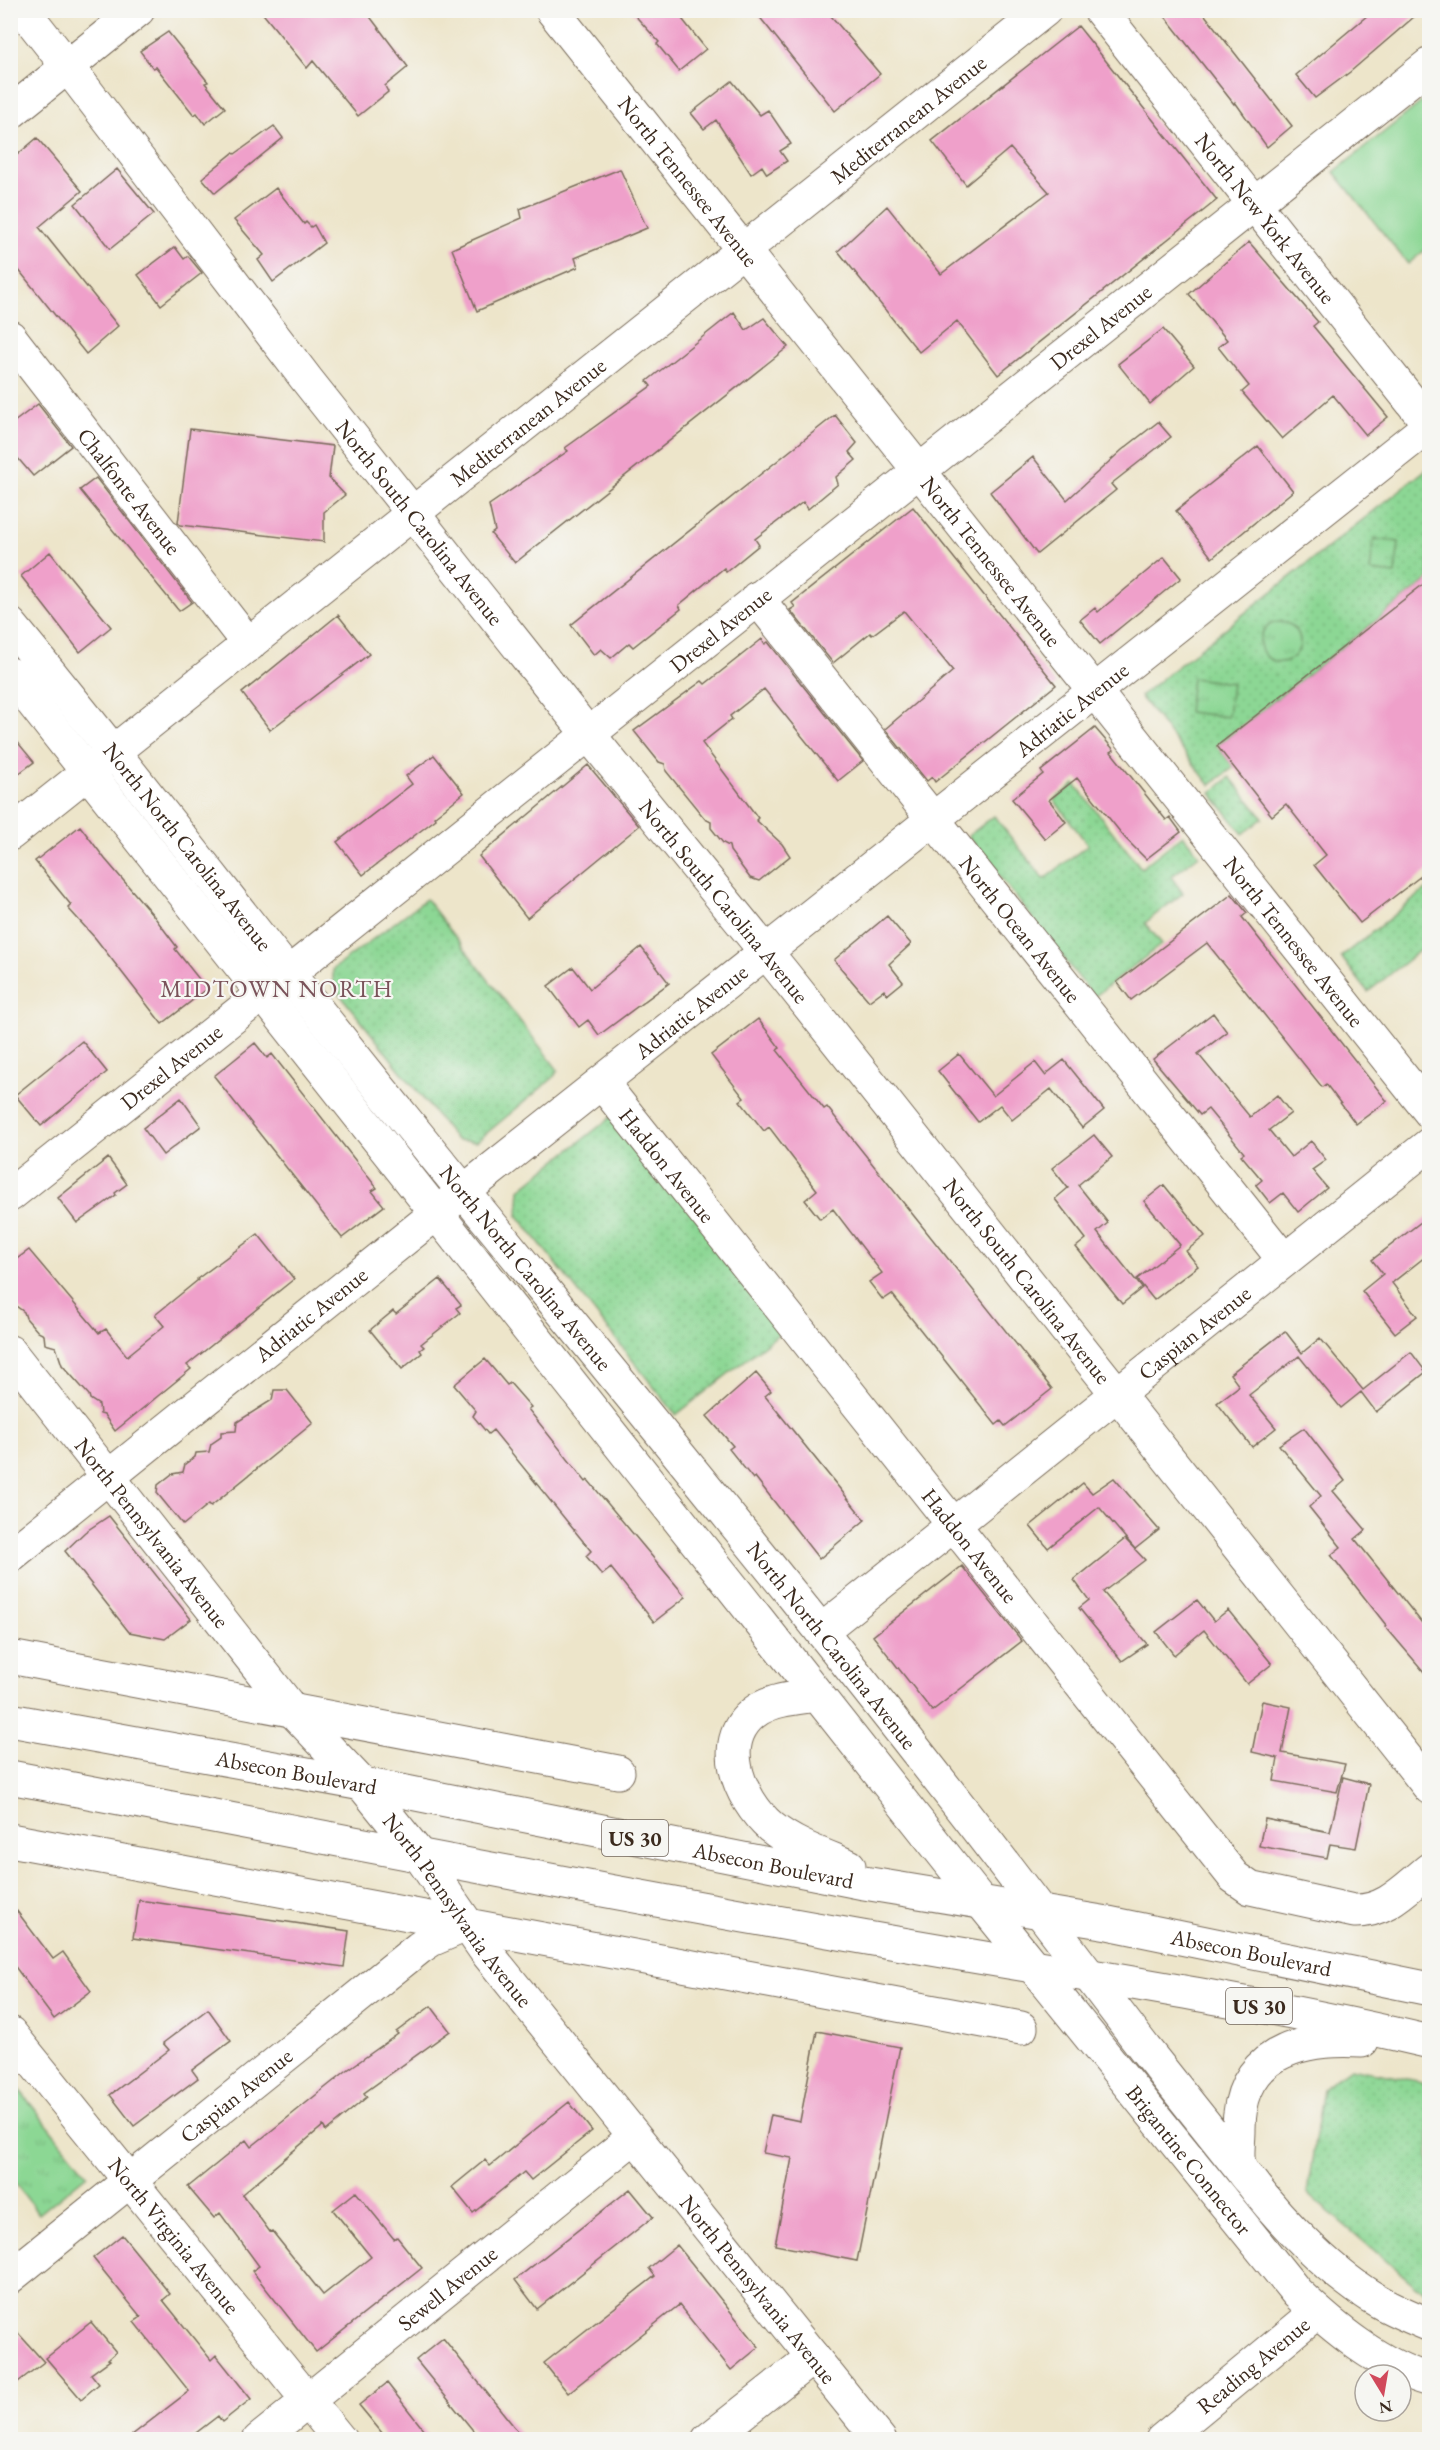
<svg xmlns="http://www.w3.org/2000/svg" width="1440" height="2450" viewBox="0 0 1440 2450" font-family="'EB Garamond',serif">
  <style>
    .grass { fill: url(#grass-dots); stroke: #648059; stroke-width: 1.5 }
    .park { fill: url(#park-tufts); stroke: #648059; stroke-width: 1.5 }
    .garden { fill: #8cd794; stroke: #648059; stroke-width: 1.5 }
    .building { fill: #efa0ca }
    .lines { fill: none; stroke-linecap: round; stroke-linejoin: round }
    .minor-casing { stroke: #796b5a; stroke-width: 35 }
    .major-casing { stroke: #796b5a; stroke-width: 35 }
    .highway-casing { stroke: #796b5a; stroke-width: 35 }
    .minor { stroke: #fff; stroke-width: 33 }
    .major { stroke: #fff; stroke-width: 33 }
    .highway { stroke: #fff; stroke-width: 33 }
    .labels { text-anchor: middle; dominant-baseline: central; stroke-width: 4.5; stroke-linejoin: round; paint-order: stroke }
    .shield { fill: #f6f6f2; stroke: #73675e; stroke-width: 1.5 }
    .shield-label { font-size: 21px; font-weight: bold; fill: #3b2a1e }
    .street-label { font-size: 22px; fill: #3b2a1e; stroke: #f6f6f2 }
    .neighbourhood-label { font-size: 24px; letter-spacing: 1.5px; fill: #7a535a; stroke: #f6f6f2 }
  </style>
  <defs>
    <pattern id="grass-dots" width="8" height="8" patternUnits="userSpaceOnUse" patternTransform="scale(1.5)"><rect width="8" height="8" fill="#8cd794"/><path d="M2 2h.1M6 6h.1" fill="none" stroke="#7ab97f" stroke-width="1.8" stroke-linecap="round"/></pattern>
    <pattern id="park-tufts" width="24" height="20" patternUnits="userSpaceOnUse" patternTransform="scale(1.5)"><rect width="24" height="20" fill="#8cd794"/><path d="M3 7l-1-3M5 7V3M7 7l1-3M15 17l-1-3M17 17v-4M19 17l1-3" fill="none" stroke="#7ab97f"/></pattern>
  </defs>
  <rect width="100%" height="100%" fill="#f6f6f2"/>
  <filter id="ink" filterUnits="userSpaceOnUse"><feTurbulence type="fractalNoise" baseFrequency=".0167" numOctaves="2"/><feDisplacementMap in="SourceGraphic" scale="12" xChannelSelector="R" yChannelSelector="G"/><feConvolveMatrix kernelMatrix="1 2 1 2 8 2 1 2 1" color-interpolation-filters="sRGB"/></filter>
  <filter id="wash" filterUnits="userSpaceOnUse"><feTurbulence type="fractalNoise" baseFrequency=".008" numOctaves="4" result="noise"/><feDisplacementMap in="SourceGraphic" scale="24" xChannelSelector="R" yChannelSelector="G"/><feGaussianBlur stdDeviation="1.35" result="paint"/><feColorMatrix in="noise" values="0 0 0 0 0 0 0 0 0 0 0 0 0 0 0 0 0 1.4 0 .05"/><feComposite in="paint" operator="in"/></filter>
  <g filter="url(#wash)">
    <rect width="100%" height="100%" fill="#ede5ca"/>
    <path class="grass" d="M1428,468L1430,470L1429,579L1217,746L1234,767L1210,785L1140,696Z
      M1230,777L1263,818L1243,834L1211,793Z
      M1075,784L1141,868L1183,835L1199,855L1171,877L1183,893L1145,923L1162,944L1094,997L968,836L994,816L1044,879L1088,845L1054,800Z
      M1429,887V943L1368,992L1341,957Z
      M426,899L558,1070L553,1078L476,1142L456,1140L333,986V969Z
      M615,1114L785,1329L676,1415L518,1216L520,1189Z
      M1350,2068L1429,2083V2292L1417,2287L1307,2193L1323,2088Z"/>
    <path class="park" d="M1374,539L1399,542L1395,574L1370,571Z
      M1260 642a20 20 0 1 1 40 0a20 20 0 1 1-40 0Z
      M1192,678L1232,683L1228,717L1188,712Z
      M10,2078L87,2175L39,2214L11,2178Z"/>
    <path class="garden" d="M1429,96V247L1408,264L1334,172Z"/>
    <g id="blocks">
      <path class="building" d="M260,10H365L408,67L385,86L388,92L358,116L313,61L307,68Z
        M630,10H675L706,49L679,71L657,44L659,42Z
        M754,10H826L880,74L835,111Z
        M1160,10H1201L1292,126L1267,147L1235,102L1234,104Z
        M1374,10H1422L1350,72L1315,98L1296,75Z
        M1078,26L1217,200L998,375L957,321L919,352L838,251L887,206L941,274L1049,192L1010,148L966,185L932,141Z
        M168,32L208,82L205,83L225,108L205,124L197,113L194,115L156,67L153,68L140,51Z
        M732,81L760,115L768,110L791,144L780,151L787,161L767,174L762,166L751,174L716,120L704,129L691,113Z
        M274,126L283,138L215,193L202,178L233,153L235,154Z
        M37,138L82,191L39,227L118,326L86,354L10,259V161Z
        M117,169L154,214L110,249L75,204Z
        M620,169L647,228L575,258L578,267L477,311L452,249L522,218L520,209Z
        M276,188L304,224L306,222L311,227L314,225L324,243L273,282L258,260L264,255L234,220Z
        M1249,242L1318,322L1313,326L1388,417L1366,435L1333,395L1282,439L1242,392L1249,386L1218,347L1227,340L1189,294Z
        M175,247L184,259L188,256L202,273L161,305L138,275Z
        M734,312L746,330L764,318L788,347L515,563L491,534L495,531L489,505L568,451L565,448L651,386L647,381Z
        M1163,329L1194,366L1150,404L1118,364Z
        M38,404L71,446L33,476L10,449V425Z
        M835,415L857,443L849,452L856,460L836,477L838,484L808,509L803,502L755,539L759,545L726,572L724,568L679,605L681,609L633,647L629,643L611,658L601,649L594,655L571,625Z
        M1158,422L1171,437L1111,484L1116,490L1037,554L990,492L1033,457L1067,500L1122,450Z
        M190,429L333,446L329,478L345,495L324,512V542L180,525L178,523Z
        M1258,446L1293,491L1212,558L1176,511Z
        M96,478L192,602L179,611L80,490Z
        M913,507L1056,685L935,782L932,777L927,781L885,729L953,671L904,611L872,635L870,633L833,663L790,610L795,607L792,603Z
        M50,552L111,627L80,652L21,576Z
        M1164,557L1181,578L1100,644L1080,620L1095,608L1098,612Z
        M1430,579V869L1360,923L1314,865L1326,855L1286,804L1272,816L1217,746Z
        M338,615L369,654L270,730L242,693Z
        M762,639L765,644L768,642L863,761L838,781L764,689L730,716L732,719L702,743L758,818L756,820L782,844L790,856L759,881L750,878L730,851L729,846L723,843L711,828V822L705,819L666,771L665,764L659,762L634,731L702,681L705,684Z
        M1095,728L1114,750L1111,752L1166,820L1170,817L1181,832L1146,859L1125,838L1077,778L1049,800L1066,822L1045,839L1012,799L1043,774L1041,771Z
        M10,733L34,762L10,780Z
        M434,755L464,793L434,817L436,819L363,875L337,842L412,784L406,776Z
        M588,765L639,826L527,918L479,856Z
        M80,826L105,859L153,915L177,947L175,949L207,989L162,1024L96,939L68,908L71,905L35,861Z
        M1232,894L1247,913L1242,917L1387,1101L1356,1124L1326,1084L1322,1087L1207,943L1131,1000L1117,982Z
        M887,916L911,944L889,964L903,982L887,995L884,990L869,1001L834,960Z
        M641,947L669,983L599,1035L588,1020L579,1027L548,986L573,967L590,989Z
        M1213,1013L1227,1032L1198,1054L1250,1117L1277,1095L1291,1113L1269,1130L1291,1157L1311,1141L1326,1160L1312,1170L1327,1188L1298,1212L1283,1193L1270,1203L1256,1185L1262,1180L1241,1155L1244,1153L1208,1109L1200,1115L1153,1059Z
        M758,1019L780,1048L777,1050L824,1109L827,1107L1052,1389L1005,1426L1001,1421L996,1425L892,1294L883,1300L869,1282L882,1273L833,1209L820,1219L805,1200L817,1190L769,1127L764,1131L740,1101L744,1098L711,1055Z
        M82,1041L107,1072L41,1126L15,1095Z
        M255,1043L267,1058L272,1054L377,1188L372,1191L384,1206L342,1238L214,1076Z
        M959,1054L993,1096L1035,1062L1045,1075L1064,1060L1104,1110L1082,1128L1051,1089L1012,1120L1000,1105L978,1122L938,1071Z
        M181,1098L201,1126L163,1155L143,1128Z
        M1094,1135L1112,1157L1078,1185L1108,1223L1097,1232L1142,1288L1122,1304L1076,1247L1086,1239L1055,1199L1068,1188L1052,1168Z
        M108,1158L127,1184L115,1193L116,1195L77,1223L58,1198Z
        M1164,1185L1205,1236L1186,1251L1198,1266L1154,1300L1137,1279L1180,1245L1144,1201Z
        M1430,1215V1253L1392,1283L1417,1316L1395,1333L1362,1291L1383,1274L1372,1260Z
        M258,1234L294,1279L187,1365L191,1369L115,1431L104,1415L100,1414L99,1405L90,1399L89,1395L62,1365L56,1347L45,1344L44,1335L38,1332L26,1318L24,1312L16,1306L10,1284V1264L29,1250L99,1333L106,1329L127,1356L164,1326L155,1315L198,1280L197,1279Z
        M440,1279L461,1305L456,1308L460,1313L421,1344L424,1347L420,1350L422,1353L402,1369L370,1330L393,1311L396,1314Z
        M1285,1331L1302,1353L1320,1338L1363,1390L1411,1352L1426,1372L1376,1412L1361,1392L1341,1408L1299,1356L1249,1395L1276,1428L1252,1447L1217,1403L1239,1386L1230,1374Z
        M485,1359L507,1385L510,1383L531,1407L528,1409L586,1482L588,1480L686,1597L654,1622L611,1568L602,1575L586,1556L591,1551L493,1430L488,1434L473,1416L476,1411L454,1385Z
        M756,1373L771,1391L765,1396L865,1520L819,1559L755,1477L753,1479L729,1449L733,1446L707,1416Z
        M274,1390H287L313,1423L211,1506L209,1504L183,1525L157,1493L158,1485L172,1474L183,1472L185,1464L195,1457L196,1453L209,1452L211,1444L221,1437V1432L236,1431L237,1422L272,1400Z
        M1304,1428L1345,1481L1333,1491L1366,1530L1355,1539L1430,1633V1679L1385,1626L1386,1625L1331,1555L1341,1547L1309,1507L1321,1496L1279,1445Z
        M1114,1478L1159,1530L1135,1549L1099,1507L1048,1548L1030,1526L1083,1483L1092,1493Z
        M109,1516L191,1619L165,1639L129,1632L65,1551L85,1532Z
        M1125,1539L1145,1560L1103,1592L1147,1644L1122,1661L1079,1608L1089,1600L1074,1580Z
        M962,1566L1022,1641L932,1711L873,1636Z
        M1197,1600L1214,1621L1228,1610L1272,1664L1247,1684L1204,1630L1174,1655L1156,1632Z
        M1262,1701L1291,1707L1282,1753L1345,1764L1337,1792L1274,1781L1278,1758L1252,1752Z
        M1343,1777L1369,1784L1356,1848L1330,1844L1327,1858L1259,1846L1265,1819L1330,1832Z
        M139,1900L349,1931L344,1967L133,1938Z
        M10,1902L53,1959L63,1952L91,1991L54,2019L10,1960Z
        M431,2006L450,2031L364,2093L367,2097L326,2131L323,2126L242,2194L270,2232L272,2231L323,2295L371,2257L333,2210L356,2192L394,2239L397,2237L422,2268L316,2352L252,2271L259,2266L220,2213L214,2218L188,2187L246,2140L251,2147L346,2071L398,2034L396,2032Z
        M208,2009L231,2041L192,2070L198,2078L134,2126L110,2095L169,2050L163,2043Z
        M817,2031L900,2047L857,2261L775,2245L792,2158L763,2153L771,2115L800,2121Z
        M569,2102L592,2131L531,2180L524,2172L473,2213L452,2187L485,2160L490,2166Z
        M630,2189L653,2217L537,2309L515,2280Z
        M122,2235L170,2294L163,2300L211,2360L216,2355L251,2399L222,2422L218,2416L188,2439H127L189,2391L134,2322L141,2317L93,2258Z
        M677,2245L759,2347L731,2370L679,2305L568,2393L544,2363L655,2276L649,2268Z
        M91,2322L116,2352L108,2359L110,2360L91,2374L99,2384L81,2399L46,2358Z
        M10,2324L44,2362L10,2388Z
        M443,2338L524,2439H480L416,2360Z
        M387,2383L431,2439H387L359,2405Z"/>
    </g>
  </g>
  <g filter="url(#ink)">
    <use href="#blocks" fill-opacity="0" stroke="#796b5a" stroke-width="1.5"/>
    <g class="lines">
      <g class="minor-casing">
        <g id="minor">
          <path id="s1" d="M23,10L68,67L307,380L576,719L783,973L1430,1788"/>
          <path id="s2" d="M552,10L1430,1112"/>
          <path id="s3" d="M1100,10L1430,425"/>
          <path d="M10,113L138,10"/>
          <path id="s4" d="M10,337L249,645"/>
          <path id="s5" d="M757,598L1284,1260"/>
          <path id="s6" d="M10,624C144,786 270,954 403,1117C617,1380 835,1641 1040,1911"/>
          <path d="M10,674L982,1903"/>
          <path id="s7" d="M10,834L1045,10"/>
          <path id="s8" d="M602,1083L1234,1877L1250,1888L1354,1911C1386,1912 1406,1888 1430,1869"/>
          <path id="s9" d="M10,1195L1430,64"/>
          <path id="s10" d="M10,1352L292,1710L362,1784L420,1856L487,1953L880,2440"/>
          <path id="s11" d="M10,1556L463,1192L1430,425"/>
          <path id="s12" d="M821,1631L1430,1144"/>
          <path d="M10,1657L618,1772"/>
          <path d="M10,1840L1021,2028"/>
          <path id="s13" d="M10,2033L340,2440"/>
          <path id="s14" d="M10,2277L419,1948L431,1940L466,1925"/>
          <path id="s15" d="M259,2440L634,2137"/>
          <path d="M708,2440L813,2357"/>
          <path id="s16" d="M1162,2440L1317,2312"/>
        </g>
      </g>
      <g class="major-casing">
        <g id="major">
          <path id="s17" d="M982,1903L1297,2293C1334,2328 1379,2366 1430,2380"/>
          <path d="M1040,1911L1145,2049L1239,2167"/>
        </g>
      </g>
      <g class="highway-casing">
        <g id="highway">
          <path d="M816,1695C797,1698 776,1699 759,1709C713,1738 739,1799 771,1827C793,1845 822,1855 849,1866"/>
          <path id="s18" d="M10,1720L406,1792L864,1883L1108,1923L1430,1989"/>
          <path d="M10,1777C288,1830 566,1885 845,1934C1040,1969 1236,1996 1430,2042"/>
          <path d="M1362,2041C1297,2037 1238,2054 1239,2131C1239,2141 1236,2158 1240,2167C1242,2172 1247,2178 1251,2182C1280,2221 1337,2279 1380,2302C1396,2311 1413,2318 1430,2325"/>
        </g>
      </g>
      <use href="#minor" class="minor"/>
      <use href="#major" class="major"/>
      <use href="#highway" class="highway"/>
    </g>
  </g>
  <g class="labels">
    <g class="shield">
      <rect x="602" y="1820" width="66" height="36" rx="4.5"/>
      <rect x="1226" y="1988" width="66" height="36" rx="4.5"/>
    </g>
    <g class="shield-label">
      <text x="635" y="1838">US 30</text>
      <text x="1259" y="2006">US 30</text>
    </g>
    <g class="street-label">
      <text stroke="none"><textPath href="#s7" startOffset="1148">Mediterranean Avenue</textPath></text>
      <text stroke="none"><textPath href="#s2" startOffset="219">North Tennessee Avenue</textPath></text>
      <text stroke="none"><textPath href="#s3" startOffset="266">North New York Avenue</textPath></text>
      <text stroke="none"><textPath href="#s9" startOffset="1394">Drexel Avenue</textPath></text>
      <text stroke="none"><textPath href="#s7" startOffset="662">Mediterranean Avenue</textPath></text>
      <text stroke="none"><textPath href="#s4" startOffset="195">Chalfonte Avenue</textPath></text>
      <text stroke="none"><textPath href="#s1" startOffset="648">North South Carolina Avenue</textPath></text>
      <text stroke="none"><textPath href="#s2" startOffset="705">North Tennessee Avenue</textPath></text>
      <text stroke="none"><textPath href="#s9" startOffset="908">Drexel Avenue</textPath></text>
      <text stroke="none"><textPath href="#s11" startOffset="1358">Adriatic Avenue</textPath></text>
      <text stroke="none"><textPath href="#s6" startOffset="285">North North Carolina Avenue</textPath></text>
      <text stroke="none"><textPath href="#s1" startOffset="1134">North South Carolina Avenue</textPath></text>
      <text stroke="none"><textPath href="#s5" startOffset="423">North Ocean Avenue</textPath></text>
      <text stroke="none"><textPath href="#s2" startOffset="1191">North Tennessee Avenue</textPath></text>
      <text stroke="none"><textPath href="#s11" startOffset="872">Adriatic Avenue</textPath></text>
      <text stroke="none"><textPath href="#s9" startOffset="206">Drexel Avenue</textPath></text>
      <text stroke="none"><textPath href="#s8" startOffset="105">Haddon Avenue</textPath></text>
      <text stroke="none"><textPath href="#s6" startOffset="825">North North Carolina Avenue</textPath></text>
      <text stroke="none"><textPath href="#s1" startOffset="1620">North South Carolina Avenue</textPath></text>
      <text stroke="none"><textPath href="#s11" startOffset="386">Adriatic Avenue</textPath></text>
      <text stroke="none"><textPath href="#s12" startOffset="478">Caspian Avenue</textPath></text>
      <text stroke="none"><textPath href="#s10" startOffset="230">North Pennsylvania Avenue</textPath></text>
      <text stroke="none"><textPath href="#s8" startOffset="591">Haddon Avenue</textPath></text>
      <text stroke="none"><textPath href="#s6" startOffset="1311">North North Carolina Avenue</textPath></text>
      <text stroke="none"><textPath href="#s18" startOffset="291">Absecon Boulevard</textPath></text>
      <text stroke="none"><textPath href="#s18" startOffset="777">Absecon Boulevard</textPath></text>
      <text stroke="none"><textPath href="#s10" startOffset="716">North Pennsylvania Avenue</textPath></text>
      <text stroke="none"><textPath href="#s18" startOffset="1263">Absecon Boulevard</textPath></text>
      <text stroke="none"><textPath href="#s14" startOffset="290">Caspian Avenue</textPath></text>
      <text stroke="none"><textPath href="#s17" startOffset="330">Brigantine Connector</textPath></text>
      <text stroke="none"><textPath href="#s13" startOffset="261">North Virginia Avenue</textPath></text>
      <text stroke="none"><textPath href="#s15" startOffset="242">Sewell Avenue</textPath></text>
      <text stroke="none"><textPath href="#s10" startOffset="1200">North Pennsylvania Avenue</textPath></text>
      <text stroke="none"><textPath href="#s16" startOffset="118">Reading Avenue</textPath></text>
    </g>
    <g class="neighbourhood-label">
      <text x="277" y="988">MIDTOWN NORTH</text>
    </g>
  </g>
  <rect width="1440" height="2450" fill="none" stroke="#f6f6f2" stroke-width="36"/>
  <g transform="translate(1383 2393) rotate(169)"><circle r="28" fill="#f6f6f2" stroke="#aba49d" stroke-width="1.5"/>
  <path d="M0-4.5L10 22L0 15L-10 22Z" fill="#d1495b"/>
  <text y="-9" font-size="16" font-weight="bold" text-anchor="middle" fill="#3b2a1e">N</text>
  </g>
</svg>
